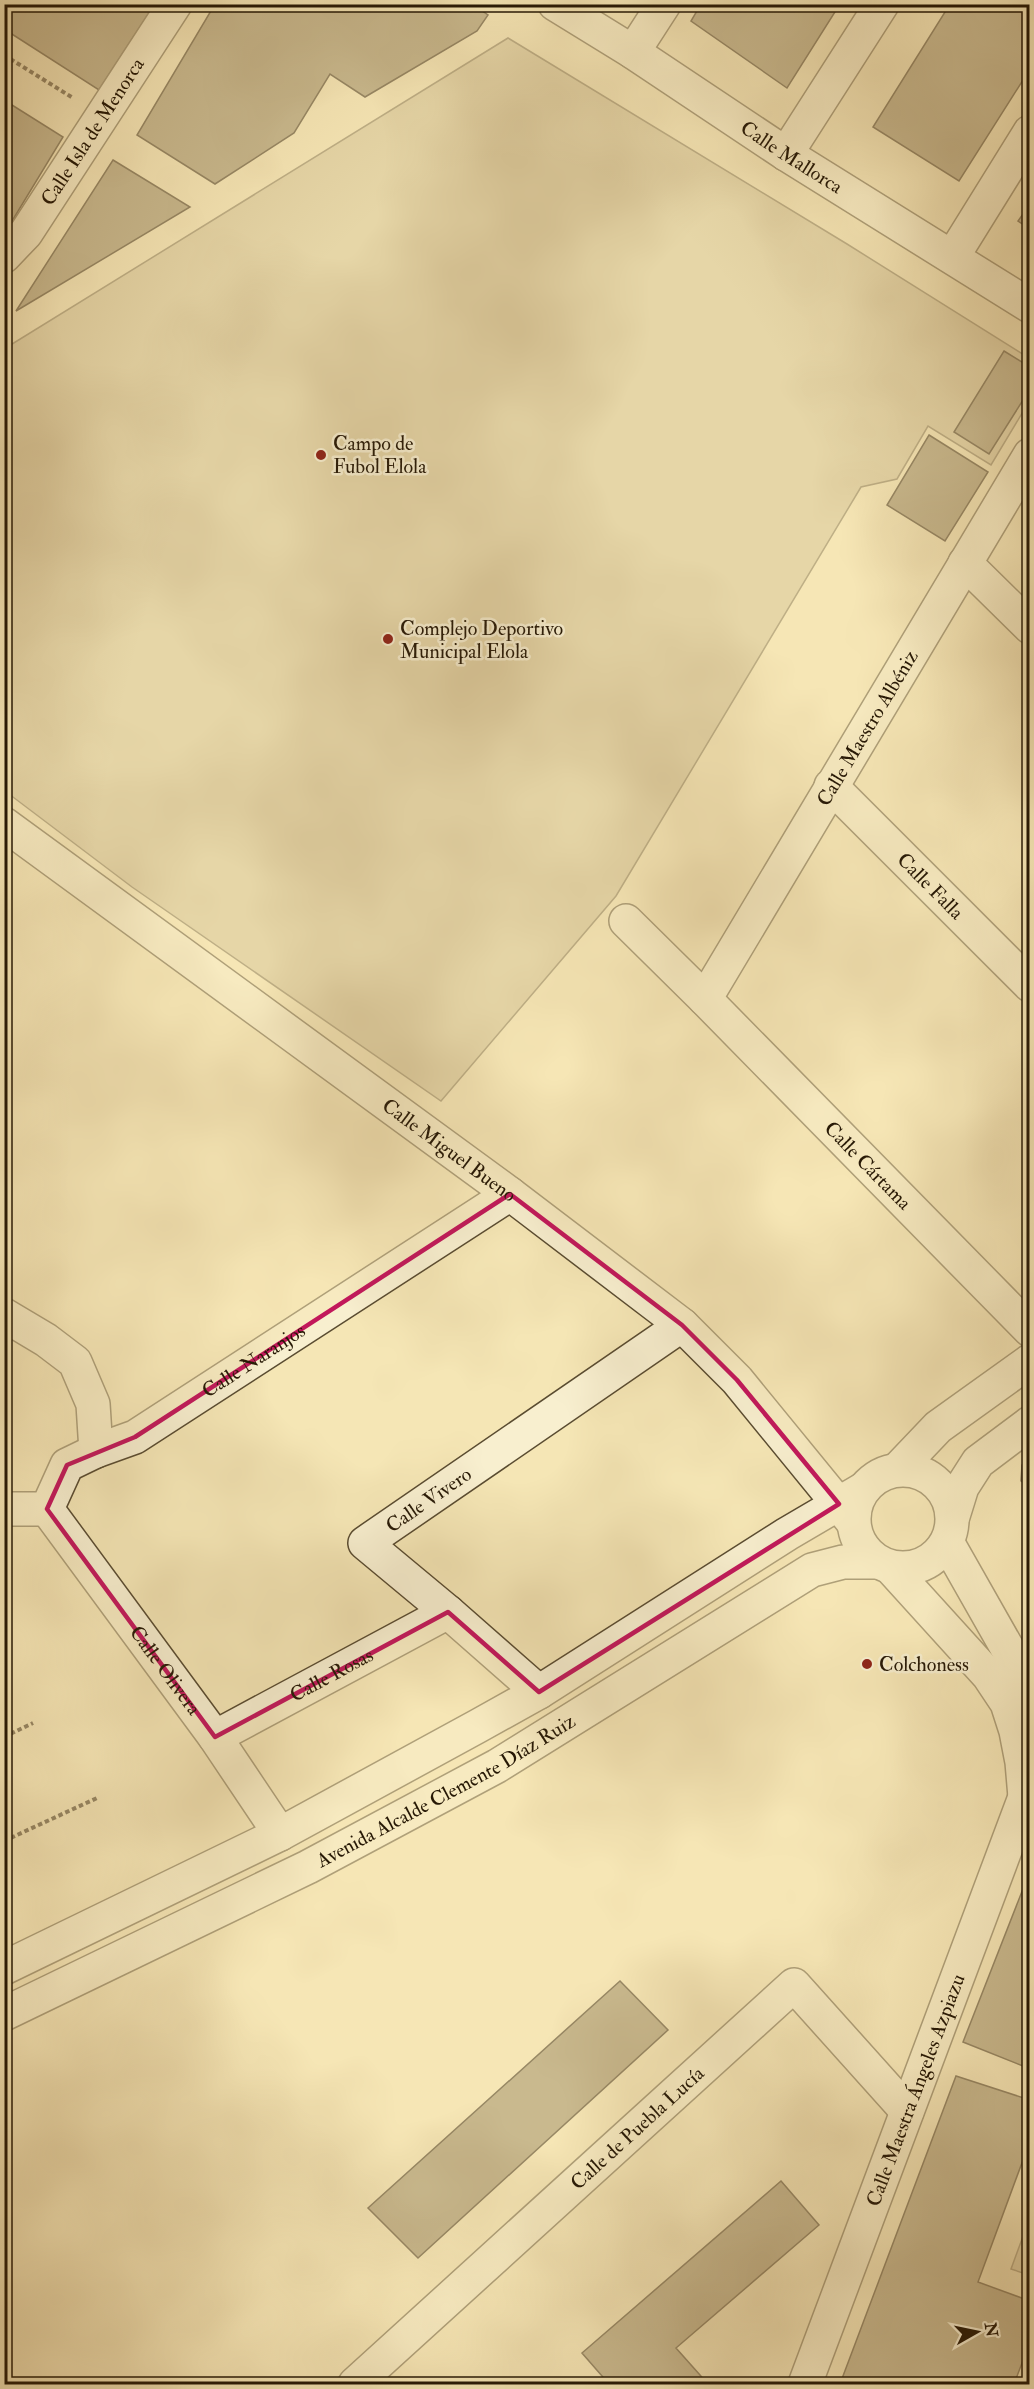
<svg xmlns="http://www.w3.org/2000/svg" width="1034" height="2389" viewBox="0 0 1034 2389" font-family="'IM FELL Double Pica',serif">
  <style>
    .green { fill: #d2c397; stroke: #7c6e4e; stroke-width: 1.5 }
    .building { fill: #928361; stroke: #261805; stroke-width: 1.5 }
    .lines { fill: none; stroke-linecap: round; stroke-linejoin: round }
    .minor-casing { stroke: #5a4c31; stroke-width: 36 }
    .path { stroke: #261805; stroke-width: 4; stroke-dasharray: 4.5 3; stroke-linecap: butt }
    .minor { stroke: #f8efcf; stroke-width: 33 }
    .marked { fill: none; stroke: #c2185b; stroke-width: 4.5; stroke-linejoin: round }
    .poi-dot { fill: #8f2418; stroke: #f8efcf; stroke-width: 2 }
    .labels { text-anchor: middle; dominant-baseline: central; stroke-width: 5; stroke-linejoin: round; paint-order: stroke }
    .street-label { font-size: 20px; fill: #261805; stroke: #f8efcf }
    .poi-label { font-size: 20px; fill: #261805; stroke: #f8efcf; text-anchor: start }
  </style>
  <rect width="100%" height="100%" fill="#f5e6b5"/>
  <filter id="stains"><feTurbulence type="fractalNoise" baseFrequency=".00333" numOctaves="4"/><feColorMatrix values="0 0 0 0 .2 0 0 0 0 .09 0 0 0 0 .02 0 0 0 .5 -.17"/></filter>
  <radialGradient id="worn" r=".72"><stop offset=".6" stop-color="#630" stop-opacity="0"/><stop offset="1" stop-color="#630" stop-opacity=".3"/></radialGradient>
  <path class="green" d="M508,38L847,244L1029,358L1030,400L991,465L928,426L897,479L861,487L616,896L441,1101L132,887L5,791L4,349Z
    M1029,2220L1030,2275H1029L1011,2269Z"/>
  <path class="building" d="M4,4H155L99,90L4,29Z
    M215,4H472L488,15L477,31L365,97L330,74L294,133L215,184L137,135Z
    M701,4H840L787,88L691,21Z
    M950,4H1030V69L959,181L873,127Z
    M4,100L63,137L6,231L4,230Z
    M113,160L190,207L16,311Z
    M1030,204V229L1018,221Z
    M1004,351L1030,367V389L989,454L954,432Z
    M929,435L988,472L945,541L887,505Z
    M1030,1460V1488L1021,1481L1022,1465Z
    M1030,1871V2048L1023,2066L963,2042Z
    M620,1981L668,2030L418,2258L368,2208Z
    M956,2076L1030,2100V2141L978,2282L1030,2301V2342L1014,2384H840Z
    M781,2181L819,2225L676,2348L708,2384H609L582,2353Z"/>
  <g class="lines">
    <g class="minor-casing">
      <g id="minor">
        <path id="s1" d="M555,4L633,52L786,154L1030,306"/>
        <path d="M633,52L664,4"/>
        <path d="M786,154L882,4"/>
        <path id="s2" d="M4,256L26,233L175,4"/>
        <path d="M953,256L1030,132"/>
        <path d="M965,563L1030,627"/>
        <path id="s3" d="M831,786L1030,985"/>
        <path id="s4" d="M4,824L510,1194L682,1325L737,1380L853,1522"/>
        <path id="s5" d="M626,921L705,999L1030,1330"/>
        <path id="s6" d="M705,999L1030,455"/>
        <path d="M4,1315L46,1340L75,1362L93,1404L96,1451"/>
        <path d="M898,1469L938,1427L1030,1361"/>
        <circle cx="903" cy="1519" r="49"/>
        <path id="s7" d="M4,1509H47L67,1465L96,1451L135,1437L510,1194"/>
        <path id="s8" d="M47,1509L215,1737L280,1834"/>
        <path d="M953,1516L962,1487L978,1462L1030,1423"/>
        <path d="M947,1542L1014,1660L1030,1709"/>
        <path d="M891,1568L989,1676L1007,1703L1016,1731L1022,1762L1025,1797"/>
        <path id="s9" d="M539,1692L448,1612L365,1543L682,1325"/>
        <path id="s10" d="M215,1737L448,1612"/>
        <path d="M4,1968L280,1834L478,1726L539,1692L787,1534L862,1490"/>
        <path id="s11" d="M4,2014L308,1867L497,1766L812,1570L843,1562H876"/>
        <path id="s12" d="M355,2384L794,1985L907,2111"/>
        <path id="s13" d="M805,2384L1025,1797L1030,1779"/>
      </g>
    </g>
    <path class="path" d="M4,55L73,98
      M4,1737L33,1723
      M4,1841L97,1798"/>
    <use href="#minor" class="minor"/>
  </g>
  <path d="M0 0H1034V2389H0ZM510,1194L682,1325L737,1380L839,1504L539,1692L448,1612L215,1737L47,1509L67,1465L135,1437Z" fill="#f5e6b5" fill-opacity=".55" fill-rule="evenodd"/>
  <path class="marked" d="M510,1194L682,1325L737,1380L839,1504L539,1692L448,1612L215,1737L47,1509L67,1465L135,1437Z"/>
  <g class="poi-dot">
    <circle cx="321" cy="455" r="6"/>
    <circle cx="388" cy="639" r="6"/>
    <circle cx="867" cy="1664" r="6"/>
  </g>
  <g class="labels">
    <g class="street-label">
      <text stroke="none"><textPath href="#s2" startOffset="153">Calle Isla de Menorca</textPath></text>
      <text stroke="none"><textPath href="#s1" startOffset="282">Calle Mallorca</textPath></text>
      <text stroke="none"><textPath href="#s6" startOffset="316">Calle Maestro Albéniz</textPath></text>
      <text stroke="none"><textPath href="#s3" startOffset="141">Calle Falla</textPath></text>
      <text stroke="none"><textPath href="#s4" startOffset="552">Calle Miguel Bueno</textPath></text>
      <text stroke="none"><textPath href="#s5" startOffset="344">Calle Cártama</textPath></text>
      <text stroke="none"><textPath href="#s7" startOffset="306">Calle Naranjos</textPath></text>
      <text stroke="none"><textPath href="#s9" startOffset="306">Calle Vivero</textPath></text>
      <text stroke="none"><textPath href="#s8" startOffset="200">Calle Olivera</textPath></text>
      <text stroke="none"><textPath href="#s10" startOffset="132">Calle Rosas</textPath></text>
      <text stroke="none"><textPath href="#s11" startOffset="495">Avenida Alcalde Clemente Díaz Ruiz</textPath></text>
      <text stroke="none"><textPath href="#s13" startOffset="314">Calle Maestra Ángeles Azpiazu</textPath></text>
      <text stroke="none"><textPath href="#s12" startOffset="381">Calle de Puebla Lucía</textPath></text>
    </g>
    <g class="poi-label">
      <text x="333" y="443">Campo de<tspan x="333" dy="23">Fubol Elola</tspan></text>
      <text x="400" y="628">Complejo Deportivo<tspan x="400" dy="23">Municipal Elola</tspan></text>
      <text x="879" y="1664">Colchoness</text>
    </g>
  </g>
  <rect width="1034" height="2389" fill="none" stroke="#f5e6b5" stroke-width="24"/>
  <rect x="6" y="6" width="1022" height="2377" fill="none" stroke="#261805" stroke-width="3"/>
  <rect x="12" y="12" width="1010" height="2365" fill="none" stroke="#261805" stroke-width="1.5"/>
  <g transform="translate(977 2332) rotate(81)" stroke="#f8efcf" stroke-width="4.5" paint-order="stroke">
  <path d="M0-4.5L10 22L0 15L-10 22Z" fill="#261805"/>
  <text y="-9" font-size="16" font-weight="bold" text-anchor="middle" fill="#261805">N</text>
  </g>
  <rect width="100%" height="100%" filter="url(#stains)"/>
  <rect width="100%" height="100%" fill="url(#worn)"/>
</svg>
